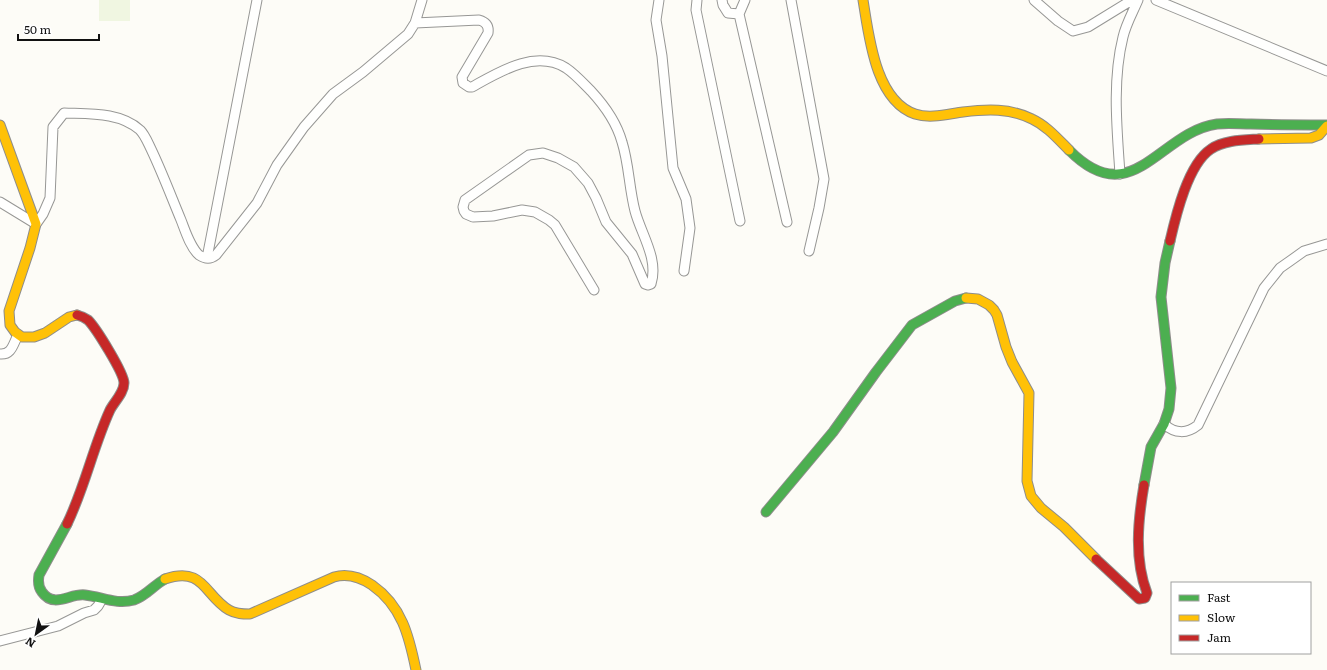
<svg xmlns="http://www.w3.org/2000/svg" width="1327" height="670" viewBox="0 0 1327 670" font-family="Literata,serif">
  <style>
    .pitch { fill: #f0f6e1 }
    .lines { fill: none; stroke-linecap: round; stroke-linejoin: round }
    .street-casing { stroke: #979795; stroke-width: 11 }
    .fast-casing { stroke: #8e8d8b; stroke-width: 11 }
    .slow-casing { stroke: #8e8d8b; stroke-width: 11 }
    .jam-casing { stroke: #8e8d8b; stroke-width: 11 }
    .street { stroke: #fffffe; stroke-width: 9 }
    .fast { stroke: #4caf50; stroke-width: 9 }
    .slow { stroke: #ffc107; stroke-width: 9 }
    .jam { stroke: #c62828; stroke-width: 9 }
  </style>
  <rect width="100%" height="100%" fill="#fdfcf7"/>
  <path class="pitch" d="M99,0H130V21H99Z"/>
  <g class="lines">
    <g class="street-casing">
      <path id="street" d="M659,0L656,20L662,56L673,168L686,199L690,228L684,271
        M697,0L696,10L740,221
        M722,0L723,5L728,13L739,14
        M745,0L739,14L787,222
        M791,0L824,179L819,208L809,251
        M1034,0L1058,21L1073,31L1088,27L1132,0
        M1156,0L1327,71
        M415,23L479,20C486,22 489,26 488,33L462,77L463,83L469,87H472C499,72 535,49 566,68C575,74 583,83 591,91C604,105 617,124 622,142C629,164 629,188 635,211C641,234 659,259 651,284L648,285L645,284L632,254L606,222L596,198L588,183L574,167L558,158L543,153L529,155L465,200L463,207L464,211L466,214L473,217L493,216L522,210L535,212L549,220L555,225L594,290
        M1120,174C1117,129 1112,81 1123,37C1126,24 1133,12 1138,0
        M0,202L36,224L43,214L50,198L53,127L64,113C90,114 120,112 140,130C145,135 148,143 151,149C162,172 171,196 181,220C185,230 190,247 199,255C205,259 211,259 216,255L257,203L277,165L304,127L333,94L363,72L408,34L415,23L422,0
        M207,258L257,0
        M0,354C12,355 13,344 18,335
        M1164,424C1175,434 1187,434 1198,425L1264,288L1280,268L1290,261L1304,251L1327,244
        M0,641L58,626L84,613L94,610L98,606L102,599"/>
    </g>
    <g class="fast-casing">
      <path id="fast" d="M1069,150C1132,214 1159,132 1217,124C1228,123 1240,124 1251,124C1276,125 1302,125 1327,125
        M1144,485L1151,447L1164,424L1169,409L1171,388L1161,297L1165,263L1170,241
        M766,512L833,432L876,372L912,325L955,301L966,298
        M67,524L39,575C38,581 38,587 42,592C54,609 70,593 85,595C102,597 117,605 134,600C146,596 154,585 165,579"/>
    </g>
    <g class="slow-casing">
      <path id="slow" d="M863,0C869,36 875,100 915,114C930,119 948,114 963,112C987,109 1010,108 1032,119C1047,126 1058,139 1069,150
        M0,125L36,224L30,248L9,311L10,325L15,332L22,337H34L45,333L69,317L77,315
        M1259,139L1311,138L1319,135L1327,126
        M966,298L978,299L989,305L994,310L997,315L1006,347L1012,362L1029,393L1027,481L1031,496L1041,508L1064,527L1096,559
        M165,579C204,566 204,595 229,610C236,614 243,614 250,614L334,577C348,573 360,577 372,585C402,606 409,636 416,670"/>
    </g>
    <g class="jam-casing">
      <path id="jam" d="M1170,241C1176,215 1188,164 1211,149C1224,140 1244,140 1259,139
        M67,524C85,487 93,447 110,410C114,402 124,393 124,383C124,373 96,328 88,320C84,317 81,316 77,315
        M1096,559L1139,599L1145,598L1147,593C1134,559 1138,520 1144,485"/>
    </g>
    <use href="#street" class="street"/>
    <use href="#fast" class="fast"/>
    <use href="#slow" class="slow"/>
    <use href="#jam" class="jam"/>
  </g>
  <rect x="1171" y="582" width="140" height="72" fill="#ffffff" stroke="#a0a0a0"/>
  <rect x="1179" y="595" width="20" height="6" fill="#4caf50" stroke="#a0a0a0"/>
  <text x="1207" y="602" font-size="12" fill="#111111">Fast</text>
  <rect x="1179" y="615" width="20" height="6" fill="#ffc107" stroke="#a0a0a0"/>
  <text x="1207" y="622" font-size="12" fill="#111111">Slow</text>
  <rect x="1179" y="635" width="20" height="6" fill="#c62828" stroke="#a0a0a0"/>
  <text x="1207" y="642" font-size="12" fill="#111111">Jam</text>
  <g transform="translate(36 634) rotate(213)" stroke="#ffffff" stroke-width="3" paint-order="stroke">
  <path d="M0-3L7 15L0 10L-7 15Z" fill="#111111"/>
  <text y="-6" font-size="11" font-weight="bold" text-anchor="middle" fill="#111111">N</text>
  </g>
  <path d="M18 34v6h81v-6" fill="none" stroke="#111111" stroke-width="2"/>
  <text x="24" y="34" font-size="12" fill="#111111" stroke="#ffffff" stroke-width="3" paint-order="stroke">50 m</text>
</svg>
